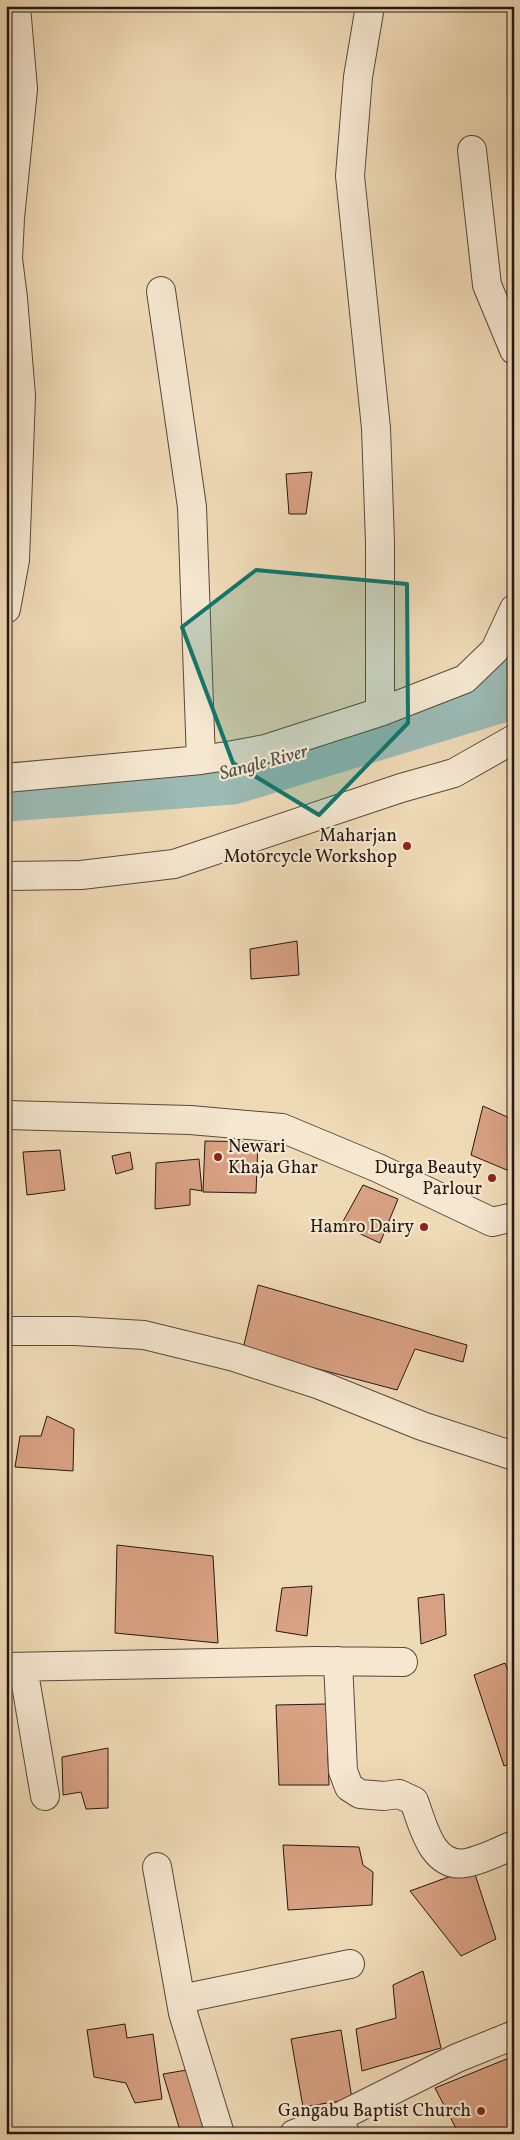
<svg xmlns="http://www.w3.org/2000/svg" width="520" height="2140" viewBox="0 0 520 2140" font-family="Vollkorn,serif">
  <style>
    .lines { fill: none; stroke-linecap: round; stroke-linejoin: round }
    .river { stroke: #9bbab4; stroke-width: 59 }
    .building { fill: #d9a183; stroke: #251813 }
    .minor-casing { stroke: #58483c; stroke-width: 30 }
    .minor { stroke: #f5e7d0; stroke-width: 28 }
    .marked { fill: #0f766e; fill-opacity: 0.2; stroke: #0f766e; stroke-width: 4; stroke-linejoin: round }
    .poi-dot { fill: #8f2418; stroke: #f5e7d0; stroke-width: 2 }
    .labels { text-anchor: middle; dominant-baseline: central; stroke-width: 4.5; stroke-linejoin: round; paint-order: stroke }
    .poi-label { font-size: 18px; fill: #251813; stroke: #f5e7d0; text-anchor: end }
    .water-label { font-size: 19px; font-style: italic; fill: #4e514b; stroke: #f5e7d0 }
  </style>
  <rect width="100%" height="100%" fill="#efdab6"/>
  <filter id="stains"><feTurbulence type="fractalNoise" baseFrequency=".004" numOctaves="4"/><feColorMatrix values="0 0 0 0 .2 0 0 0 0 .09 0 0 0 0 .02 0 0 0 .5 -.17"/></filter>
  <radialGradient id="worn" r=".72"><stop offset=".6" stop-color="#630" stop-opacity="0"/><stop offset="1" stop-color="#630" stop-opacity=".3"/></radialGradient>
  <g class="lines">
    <path class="river" d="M6,792L232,775L514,689"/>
  </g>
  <path class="building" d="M312,472L306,514H289L286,474Z
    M297,941L299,975L251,979L250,949Z
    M483,1106L514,1120V1173L471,1155Z
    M205,1141L258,1142L256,1193L203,1192Z
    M60,1150L65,1190L27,1195L23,1152Z
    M130,1152L133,1169L116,1174L112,1156Z
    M199,1159L202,1191L190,1189V1205L155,1209L156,1163Z
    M363,1185L398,1199L380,1243L341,1225Z
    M258,1285L467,1345L463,1362L415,1349L397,1390L243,1349Z
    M47,1416L74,1429L73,1471L15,1467L20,1436H41Z
    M117,1545L213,1556L218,1643L115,1633Z
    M312,1586L307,1636L276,1631L282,1588Z
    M444,1594L446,1635L421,1644L418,1598Z
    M505,1663L514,1686V1762L504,1766L474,1675Z
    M326,1704L329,1785H279L276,1705Z
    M108,1748V1808L86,1809L81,1792L63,1795L62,1757Z
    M283,1845L359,1847L363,1865L373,1872L372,1905L288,1910Z
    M473,1868L496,1939L461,1956L410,1891Z
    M423,1971L441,2048L362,2071L356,2029L396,2018L393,1985Z
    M125,2024L127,2038L153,2034L162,2099L135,2103L126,2083L94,2077L87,2030Z
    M341,2030L352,2099L303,2107L291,2039Z
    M514,2056V2134H459L435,2088Z
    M193,2069L213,2134H181L163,2074Z"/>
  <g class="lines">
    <g class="minor-casing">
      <path id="minor" d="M370,6L358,77L350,176L376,428L380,542V712
        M472,150L487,285L514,350
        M161,291L192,507L201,760
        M6,609L15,560L21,396L13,298L8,259L10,218L23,89L16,6
        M6,778L201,760L233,755L265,749L380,712L465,679L495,650L514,609
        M6,876L81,875L174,864L401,788L454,773L514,739
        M6,1115L190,1120L282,1128L378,1168L492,1222L514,1217
        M6,1331H75L144,1335L234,1357L320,1385L422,1426L514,1456
        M338,1661L343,1771L349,1787L360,1794L384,1796L399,1794L414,1801C423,1825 432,1869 466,1863C482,1860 499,1851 514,1845
        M6,1667L316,1661L403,1662
        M23,1667L45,1796
        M157,1867L183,2013L220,2134
        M181,1999L350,1964
        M294,2134L339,2117
        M345,2134L339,2117L457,2058L514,2035"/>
    </g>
    <use href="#minor" class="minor"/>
  </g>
  <path class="marked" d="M256,570L407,584L408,723L319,815L233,763L182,627Z"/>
  <g class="poi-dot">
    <circle cx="407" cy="846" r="5"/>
    <circle cx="218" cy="1157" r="5"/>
    <circle cx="492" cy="1178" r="5"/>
    <circle cx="424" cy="1227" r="5"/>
    <circle cx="481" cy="2111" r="5"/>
  </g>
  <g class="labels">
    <g class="poi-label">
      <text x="397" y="836">Maharjan<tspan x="397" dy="21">Motorcycle Workshop</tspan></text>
      <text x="228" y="1147" text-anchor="start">Newari<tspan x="228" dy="21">Khaja Ghar</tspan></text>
      <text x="482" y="1168">Durga Beauty<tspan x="482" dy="21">Parlour</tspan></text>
      <text x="414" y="1227">Hamro Dairy</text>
      <text x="471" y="2111">Gangabu Baptist Church</text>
    </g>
    <g class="water-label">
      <text transform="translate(264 763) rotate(-15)">Sangle River</text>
    </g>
  </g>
  <rect width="520" height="2140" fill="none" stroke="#efdab6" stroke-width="25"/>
  <rect x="8" y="8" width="505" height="2125" fill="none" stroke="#251813" stroke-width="2.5"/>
  <rect x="12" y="12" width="495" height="2115" fill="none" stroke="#251813"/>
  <rect width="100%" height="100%" filter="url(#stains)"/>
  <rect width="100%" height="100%" fill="url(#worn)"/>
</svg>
